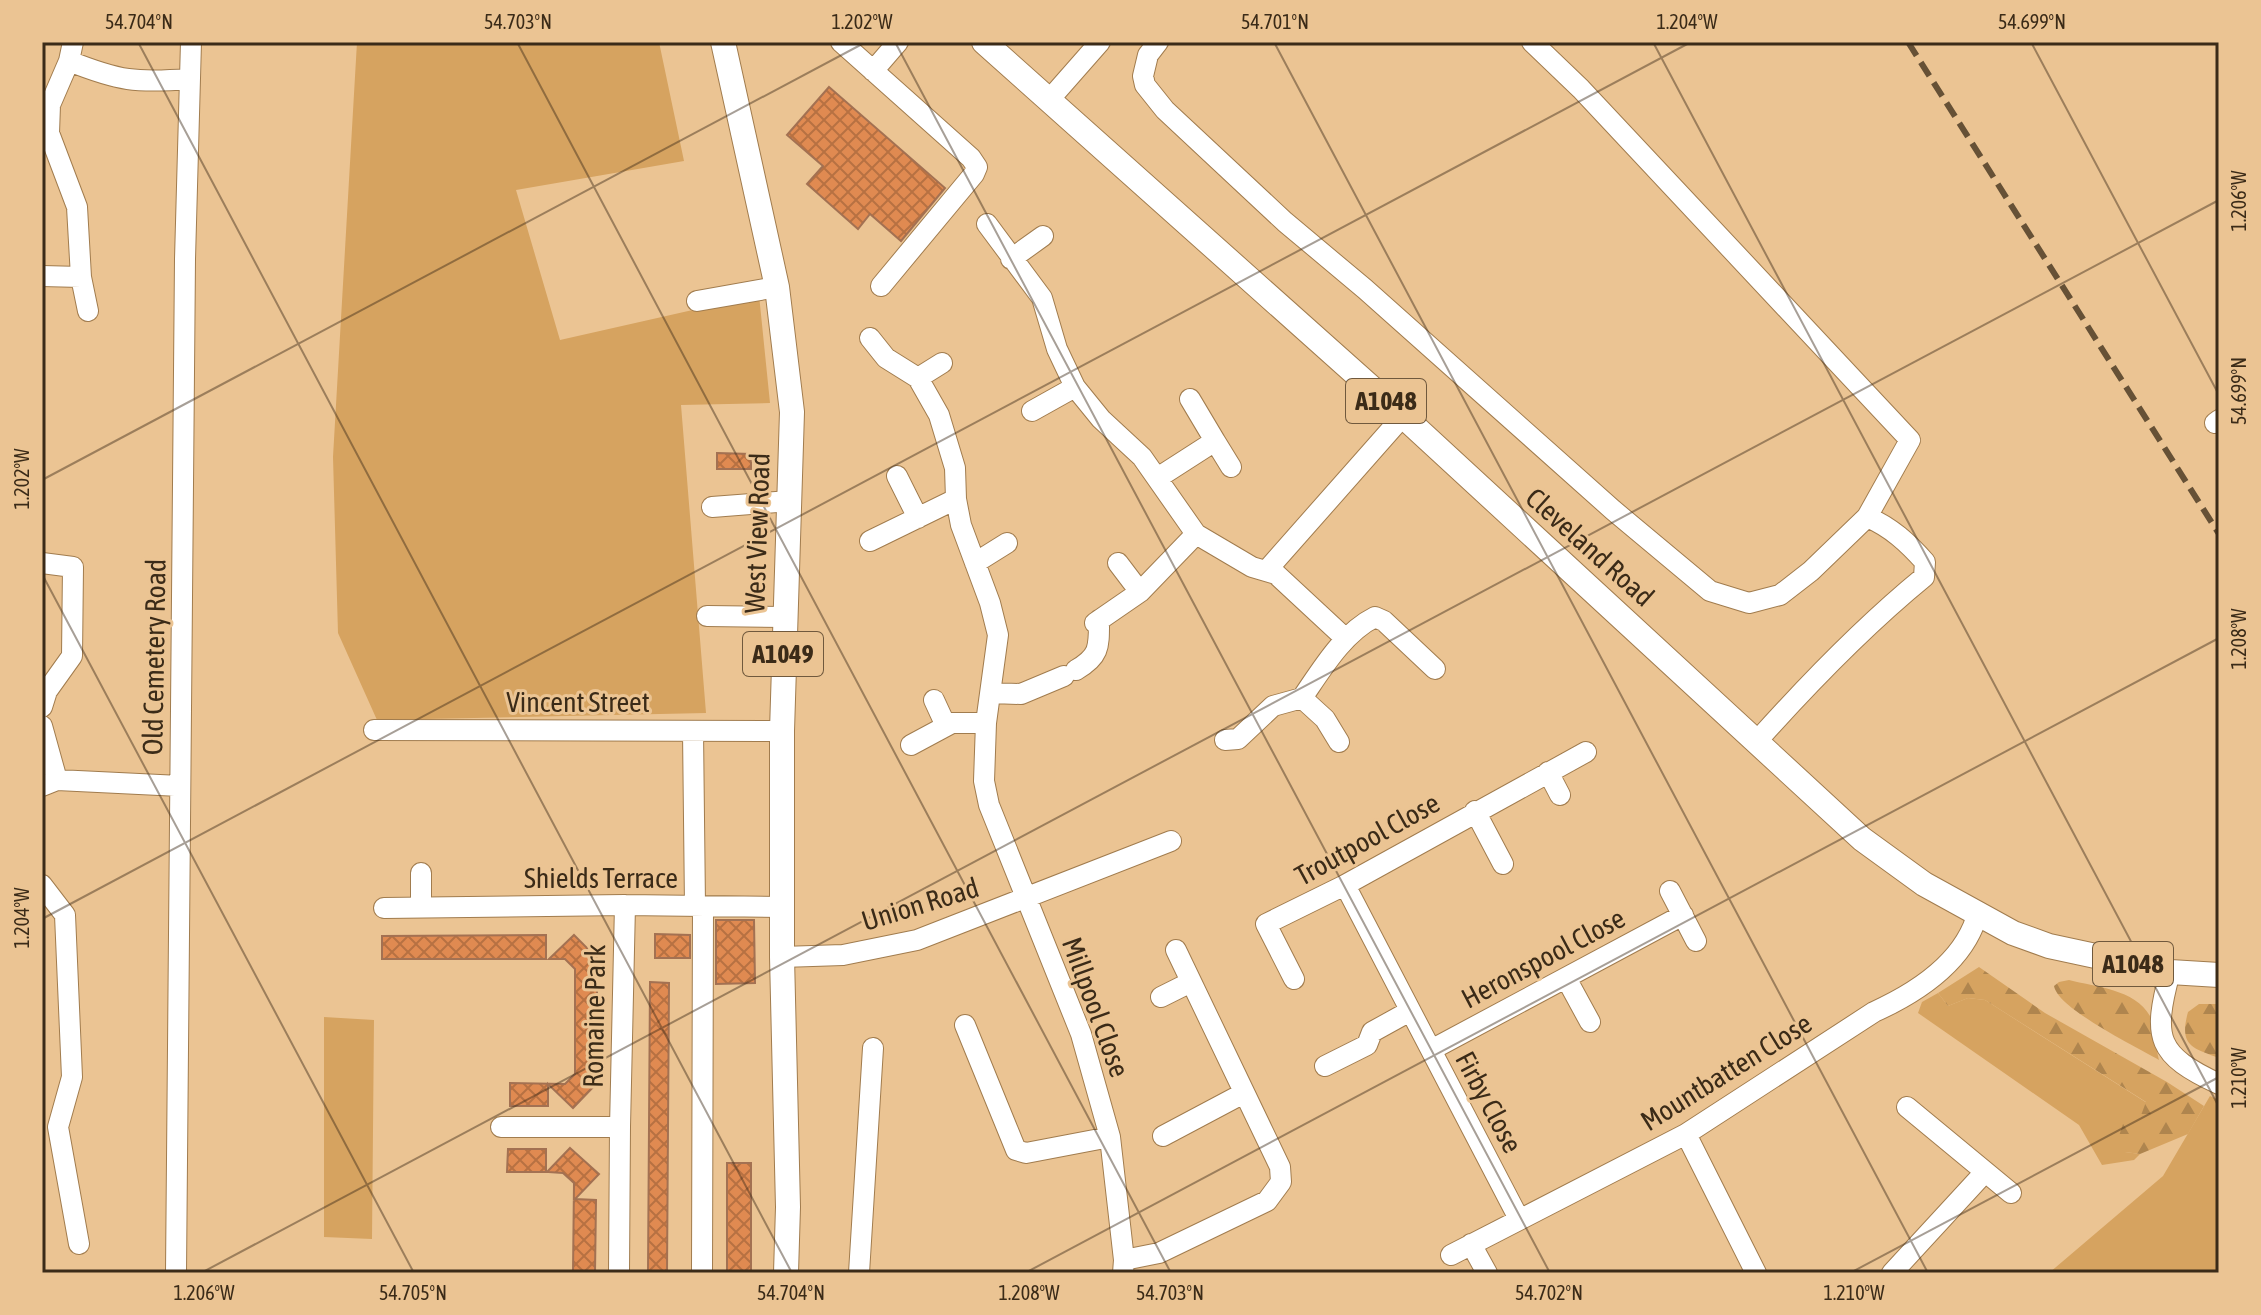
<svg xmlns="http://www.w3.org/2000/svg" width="2261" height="1315" viewBox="0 0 2261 1315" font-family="'Asap Condensed',sans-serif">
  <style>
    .green { fill: #d6a360 }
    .forest { fill: url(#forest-firs) }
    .building { fill: url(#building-cross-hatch); stroke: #a37152; stroke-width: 2 }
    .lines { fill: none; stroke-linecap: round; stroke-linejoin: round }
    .minor-casing { stroke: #a17c4e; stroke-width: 22 }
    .major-casing { stroke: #a17c4e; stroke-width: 26 }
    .minor { stroke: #fff; stroke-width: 20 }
    .major { stroke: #fff; stroke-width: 24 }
    .rail { stroke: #665136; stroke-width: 6; stroke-dasharray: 16 8; stroke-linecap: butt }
    .ticks { fill: none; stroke: #3b2b18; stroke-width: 2; stroke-opacity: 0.45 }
    .labels { text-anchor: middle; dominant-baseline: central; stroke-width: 6; stroke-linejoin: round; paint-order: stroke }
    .shield { fill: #ebc493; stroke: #70593d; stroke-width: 2 }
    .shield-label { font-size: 26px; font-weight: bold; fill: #3b2b18 }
    .street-label { font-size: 28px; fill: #3b2b18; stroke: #ebc493 }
    .neatline { fill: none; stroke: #3b2b18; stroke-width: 3 }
    .ticks-label { font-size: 20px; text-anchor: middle; fill: #3b2b18 }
  </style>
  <defs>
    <pattern id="forest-firs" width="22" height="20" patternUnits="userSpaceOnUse" patternTransform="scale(2)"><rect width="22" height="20" fill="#d6a360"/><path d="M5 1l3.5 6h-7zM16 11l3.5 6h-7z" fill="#af854e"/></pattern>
    <pattern id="building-cross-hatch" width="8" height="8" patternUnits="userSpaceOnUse" patternTransform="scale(2)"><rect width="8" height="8" fill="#e08a51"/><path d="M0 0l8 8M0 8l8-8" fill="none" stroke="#b77142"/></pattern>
  </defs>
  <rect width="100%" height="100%" fill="#ebc493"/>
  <path class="green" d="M357,42H659L684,161L516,190L560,340L759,295L770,403L681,405L706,713L377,720L338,633L333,457Z
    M1938,993L1948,1006L1968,998L1985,1000L2147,1103L2125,1152L2140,1154L2134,1160L2102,1165L2079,1125L1918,1013L1922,1002Z
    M324,1017L374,1020L372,1239L324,1237Z
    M2210,1096L2219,1100V1273H2049L2163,1176Z"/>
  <path class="forest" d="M1979,967L2045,1013L2167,1082L2204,1106L2188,1134L2140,1154L2125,1152L2119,1136L2123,1124L2140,1118L2146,1102L1985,1000L1968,998L1948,1006L1938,993Z
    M2069,980C2095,987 2135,989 2150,1016C2153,1023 2156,1049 2159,1060C2137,1047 2058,1009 2054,986L2059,982Z
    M2199,1004H2219V1058C2191,1048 2179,1045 2188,1012Z"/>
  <path class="building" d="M829,87L945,188L901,241L870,214L858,229L807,184L823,166L787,135Z
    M717,453L751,454V469H717Z
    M716,920H754L755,983L716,984Z
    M655,934L690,935V958H655Z
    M546,935V959H382V936Z
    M574,935L600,961L597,965V1083L573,1108L548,1084V1106H510V1083L565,1084L575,1074V969L565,959H549Z
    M650,982L669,983L667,1273H648Z
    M570,1148L599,1174L575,1199L596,1200L595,1273H573L574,1183L563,1173L547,1172Z
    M508,1149H546V1172H507Z
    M727,1163H751V1273H727Z"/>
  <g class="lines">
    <g class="minor-casing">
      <path id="minor" d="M73,42L69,61L50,105L49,133L77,207L81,277L88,311
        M841,42L971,158L977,167L974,174L881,286
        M1158,42L1148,55L1143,76L1145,85L1165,110L1285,222L1365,289L1613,510L1710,591L1749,603L1780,595L1811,571L1867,517L1910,440L1581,89L1532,42
        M69,61C119,81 136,83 189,79
        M873,71L898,42
        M1049,100L1100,42
        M987,224L1042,298L1057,349L1075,387L1101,419L1142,457L1196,534L1252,567L1276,574L1346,639
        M1011,259L1043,236
        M42,276L81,277
        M697,301L777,287
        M870,338L886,358L918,378L939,415L955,468L956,499L961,525L990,603L998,635L986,723L984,781L989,805L1081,1034L1110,1137L1124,1260L1123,1273
        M918,378L942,363
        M1032,411L1075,387
        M2215,423L2219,420
        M1215,441L1231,467
        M897,476L918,518
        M1159,477L1215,441L1190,399
        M712,507L790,501
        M870,541L956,499
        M42,563L73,567L72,656L47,691L42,707
        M975,563L1007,543
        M1118,563L1140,592
        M1267,570L1403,416
        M707,616L784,617
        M1095,623L1140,592L1196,534
        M1076,670C1100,656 1099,647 1099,620
        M991,693L1021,694L1064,676
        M934,700L946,726
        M42,726L57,780
        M374,730L782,731
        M693,731L695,906
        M1225,740L1238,739L1273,706L1302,698
        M1757,741C1809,683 1864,626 1924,577L1925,562C1908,543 1891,527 1867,517
        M1339,742L1325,719L1302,698C1322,669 1343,633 1375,617L1384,621L1435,669
        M911,745L952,723H986
        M1548,772L1560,795
        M42,786L57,780L180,786
        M1475,811L1503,864
        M42,885L65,915L72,1077L58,1127L79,1244
        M1345,885L1519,1219
        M1670,891L1696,941
        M421,907V873
        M384,908L625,905L782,907
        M782,957L843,955L917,940L1171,841
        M2170,972C2152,1039 2157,1055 2219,1084
        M1566,978L1590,1022
        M1294,979L1266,924L1345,885L1586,752
        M1161,997L1191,982
        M965,1025L1016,1150L1026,1153L1110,1137
        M1431,1050L1683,915
        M1325,1066L1367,1045L1372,1032L1410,1011
        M1907,1107L2011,1193
        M501,1127H620
        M1686,1134L1756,1273
        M1163,1136L1244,1093
        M1471,1244L1487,1273
        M1451,1255L1686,1134L1874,1012C1918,992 1966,960 1978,912
        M1124,1260L1159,1253L1267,1201L1281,1182L1280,1167L1176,950
        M176,1273L185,259L191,42
        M619,1273L620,1127L625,905
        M702,1273L703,906
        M859,1273L873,1048
        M1892,1273L1985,1172"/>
    </g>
    <g class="major-casing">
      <path id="major" d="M723,42L777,287L792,412L782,731V957L788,1207L786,1273
        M984,42L1403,416L1862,839L1924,884L2013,933L2049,946L2170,972L2219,975"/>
    </g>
    <use href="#minor" class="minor"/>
    <use href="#major" class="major"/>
    <path class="rail" d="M1908,42L2219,534"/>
  </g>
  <path class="ticks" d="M138,42L792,1273M517,42L1171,1273M895,42L1550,1273M1274,42L1928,1273M1653,42L2219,1107M2031,42L2219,395M42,480L866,42M42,574L414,1273M42,919L1691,42M201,1273L2219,200M1025,1273L2219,638M1850,1273L2219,1077"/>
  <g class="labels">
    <g class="shield">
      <rect x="1346" y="379" width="80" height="44" rx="6"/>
      <rect x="743" y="632" width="80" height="44" rx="6"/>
      <rect x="2093" y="942" width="80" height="44" rx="6"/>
    </g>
    <g class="shield-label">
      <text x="1386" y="401">A1048</text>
      <text x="783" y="654">A1049</text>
      <text x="2133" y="964">A1048</text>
    </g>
    <g class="street-label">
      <text transform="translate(757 533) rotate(-88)">West View Road</text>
      <text transform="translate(1590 547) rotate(42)">Cleveland Road</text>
      <text transform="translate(154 657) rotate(-89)">Old Cemetery Road</text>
      <text x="578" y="702">Vincent Street</text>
      <text transform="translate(1367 839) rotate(-29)">Troutpool Close</text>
      <text x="601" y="878">Shields Terrace</text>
      <text transform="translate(920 904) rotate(-17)">Union Road</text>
      <text transform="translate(1543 958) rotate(-28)">Heronspool Close</text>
      <text transform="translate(1096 1007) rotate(70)">Millpool Close</text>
      <text transform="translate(594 1016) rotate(-89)">Romaine Park</text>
      <text transform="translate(1726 1072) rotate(-32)">Mountbatten Close</text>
      <text transform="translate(1489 1102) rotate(62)">Firby Close</text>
    </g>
  </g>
  <rect width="2261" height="1315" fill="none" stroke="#ebc493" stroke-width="88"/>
  <rect x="44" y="44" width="2173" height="1227" class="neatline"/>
  <g class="ticks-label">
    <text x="139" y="29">54.704°N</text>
    <text x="518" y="29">54.703°N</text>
    <text x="862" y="29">1.202°W</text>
    <text x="1275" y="29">54.701°N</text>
    <text x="1687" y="29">1.204°W</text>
    <text x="2032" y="29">54.699°N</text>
    <text transform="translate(2239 201) rotate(-90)" y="7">1.206°W</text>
    <text transform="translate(2239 391) rotate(-90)" y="7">54.699°N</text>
    <text transform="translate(22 479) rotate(-90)" y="7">1.202°W</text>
    <text transform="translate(2239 639) rotate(-90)" y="7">1.208°W</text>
    <text transform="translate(22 918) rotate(-90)" y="7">1.204°W</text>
    <text transform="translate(2239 1078) rotate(-90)" y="7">1.210°W</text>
    <text x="204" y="1300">1.206°W</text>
    <text x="413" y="1300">54.705°N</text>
    <text x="791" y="1300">54.704°N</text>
    <text x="1029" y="1300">1.208°W</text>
    <text x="1170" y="1300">54.703°N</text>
    <text x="1549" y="1300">54.702°N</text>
    <text x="1854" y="1300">1.210°W</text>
  </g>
</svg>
